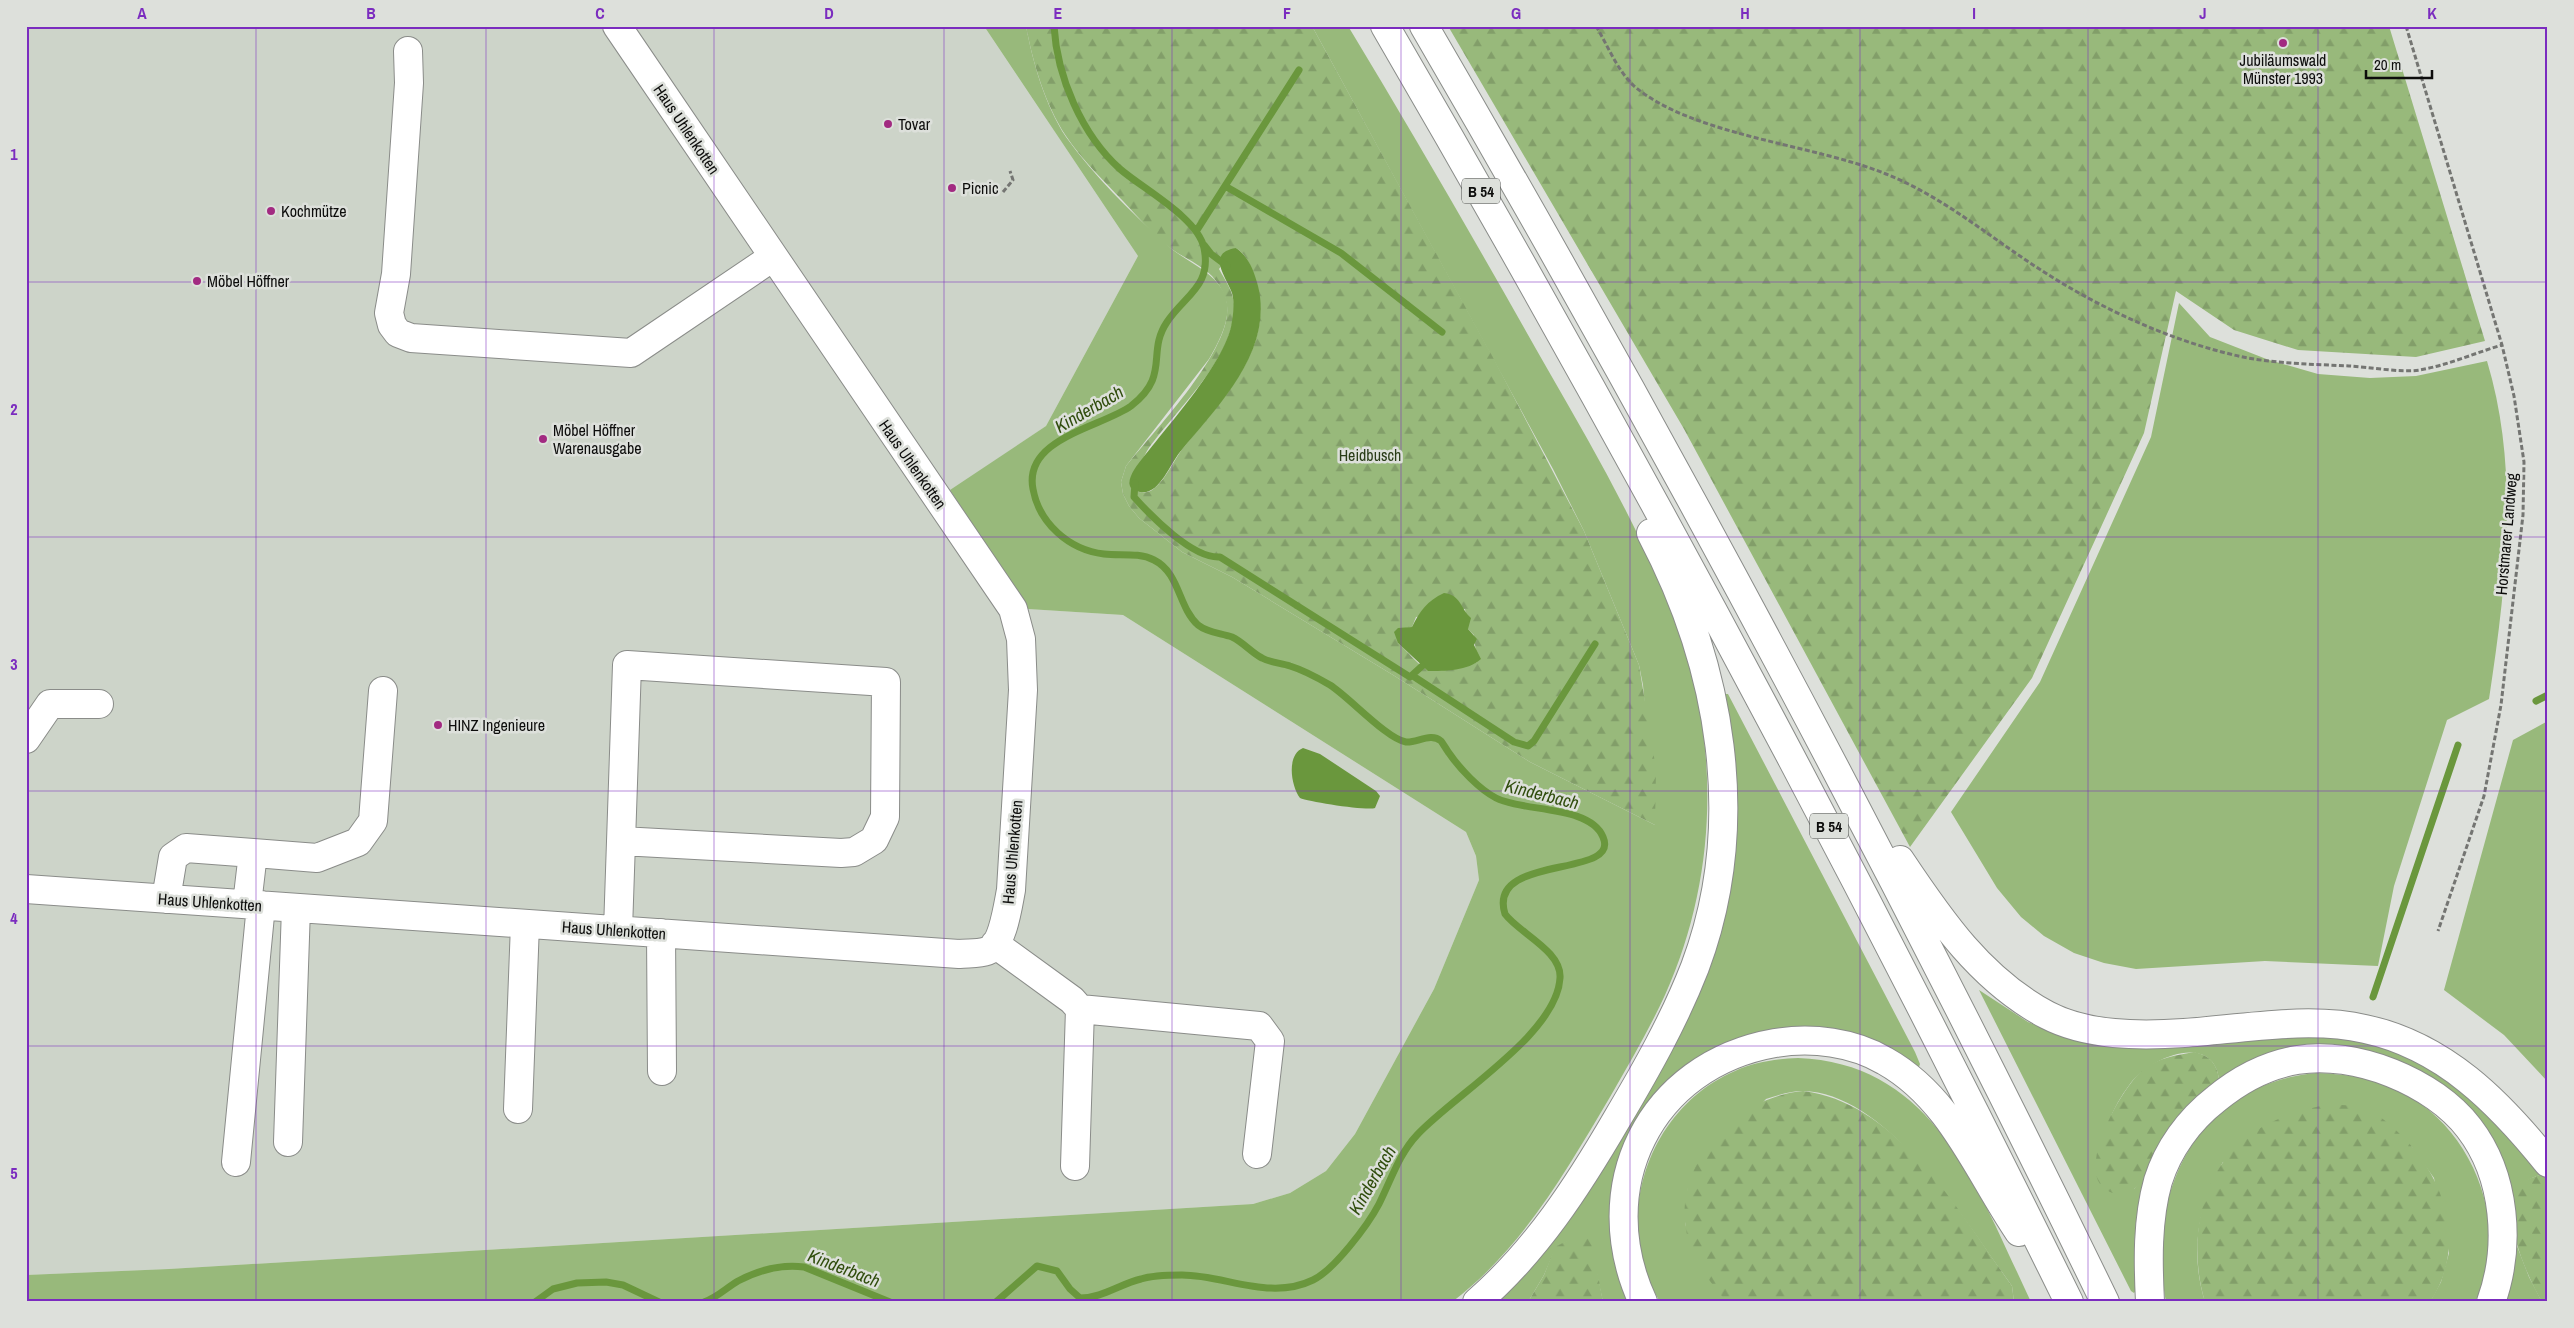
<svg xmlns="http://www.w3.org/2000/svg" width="2574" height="1328" viewBox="0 0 2574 1328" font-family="'Archivo Narrow',sans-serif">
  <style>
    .built { fill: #cdd4c9 }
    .grass { fill: #98b97b }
    .forest { fill: url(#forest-firs); fill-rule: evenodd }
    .water { fill: #6a973d }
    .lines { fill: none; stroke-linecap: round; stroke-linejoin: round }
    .stream { stroke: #6a973d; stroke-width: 7 }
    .minor-casing { stroke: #8a8c89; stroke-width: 30 }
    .highway-casing { stroke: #8a8c89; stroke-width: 30 }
    .path { stroke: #747572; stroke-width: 3; stroke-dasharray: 5 2.5; stroke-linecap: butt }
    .minor { stroke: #fff; stroke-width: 28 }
    .highway { stroke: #fff; stroke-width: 28 }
    .grid { fill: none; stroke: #7b2cbf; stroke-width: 1; stroke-opacity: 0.55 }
    .poi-dot { fill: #a22a81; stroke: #dde0db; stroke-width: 2 }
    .labels { text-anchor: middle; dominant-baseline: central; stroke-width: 5; stroke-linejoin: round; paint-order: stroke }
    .shield { fill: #dde0db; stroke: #4b4c4a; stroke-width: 1 }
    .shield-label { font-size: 15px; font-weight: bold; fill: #0d0d0c }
    .poi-label { font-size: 16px; fill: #0d0d0c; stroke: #dde0db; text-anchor: start }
    .street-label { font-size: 16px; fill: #0d0d0c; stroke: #dde0db }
    .park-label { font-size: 16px; fill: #293c17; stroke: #dde0db }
    .water-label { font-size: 18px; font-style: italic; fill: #304d0d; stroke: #dde0db }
    .neatline { fill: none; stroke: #7b2cbf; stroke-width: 2 }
    .grid-label { font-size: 16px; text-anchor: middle; font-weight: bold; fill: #7b2cbf }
  </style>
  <defs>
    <pattern id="forest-firs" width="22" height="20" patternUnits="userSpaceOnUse" patternTransform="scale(1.25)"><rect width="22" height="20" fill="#98b97b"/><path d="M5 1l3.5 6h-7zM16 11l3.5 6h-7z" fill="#829e69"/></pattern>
  </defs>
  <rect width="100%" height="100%" fill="#dde0db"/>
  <path class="built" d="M26,26H984L1138,256L1046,426L950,491L1028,609L1123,615L1466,832L1476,856L1479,880L1434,989L1355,1134L1326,1171L1290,1193L1253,1204L169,1269L26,1275Z"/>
  <path class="grass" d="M984,26H1026C1033,63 1045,105 1066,137C1094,176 1130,211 1165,243C1183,261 1210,268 1223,291C1235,313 1220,340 1209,359L1126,466L1121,482L1123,494L1129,506L1139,518L1182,552L1232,577L1393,675L1530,762L1655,825L1643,685L1639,665L1584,531L1553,469L1312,26H1348C1417,140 1483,255 1548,370C1600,460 1652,551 1686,649C1692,667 1695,686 1699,705C1717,803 1706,904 1665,995C1649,1030 1629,1064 1610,1097C1566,1171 1522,1249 1452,1302H26V1275L169,1269L1253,1204L1290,1193L1326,1171L1355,1134L1434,989L1479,880L1476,856L1466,832L1123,615L1028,609L950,490L1046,426L1138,256Z
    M2179,303L2210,337L2269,360L2318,374L2370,378L2416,376L2487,361C2520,470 2506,588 2489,699L2447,720L2394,886L2378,966L2265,961L2136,969L2104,963L2074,953L2044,936L2021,917L1997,888L1951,812L2040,682L2151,437Z
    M1724,694H1728L1915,1052L1920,1064L1919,1067L1917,1068L1794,1030L1634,1129L1631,1302H1603L1597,1274L1570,1240L1556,1247L1544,1275L1528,1302H1486L1702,976Z
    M2548,721V1082L2504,1035L2444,990L2513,740Z
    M1979,990L2028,1022L2053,1032L2307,1033L2394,1048L2468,1093L2543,1174C2524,1180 2514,1187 2513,1207L2425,1074L2392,1058L2362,1051L2259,1058L2243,1064L2219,1079C2212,1031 2149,1058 2130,1084C2112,1107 2102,1136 2096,1164L2134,1189L2146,1174C2134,1212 2132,1251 2137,1289L2134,1293L2131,1291Z
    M1798,1058C1937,1063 1980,1195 2031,1302H2014L2012,1286C1967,1224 1889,1093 1803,1091C1790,1091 1779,1095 1766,1099L1688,1188L1685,1223L1690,1242L1708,1277L1728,1302H1660C1610,1220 1648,1108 1735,1071C1755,1062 1776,1059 1798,1058Z
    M2317,1073C2350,1074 2384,1080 2412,1098C2477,1138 2511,1231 2475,1302H2430L2441,1282L2449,1253L2434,1178L2411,1146L2223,1162C2197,1206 2190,1253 2205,1302H2166C2145,1193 2197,1083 2317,1073Z
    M2515,1241L2529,1277L2542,1302H2504Z"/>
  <path class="forest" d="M1026,26H1312L1496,363L1584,531L1639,665L1656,769L1655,825L1530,762L1393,675L1232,577L1182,552L1139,518L1129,506L1123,494L1121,482L1126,466C1153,432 1232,350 1227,306C1226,295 1219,284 1212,276C1199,263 1179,256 1165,244C1150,231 1137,216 1123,201C1103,180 1082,160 1066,136C1045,104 1033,63 1026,26ZM1236,248C1248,256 1251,267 1255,280C1278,345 1221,400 1184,447C1174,459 1165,482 1152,490C1146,494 1140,492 1134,491C1138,479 1140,462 1147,451C1174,411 1237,357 1234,304C1233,291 1225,280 1219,269ZM1465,609L1468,629L1474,635L1477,662C1466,668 1433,673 1422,666C1418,664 1404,648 1398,643L1406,628L1412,627L1416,617Z
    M1448,26H2389L2485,341L2416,357L2298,350L2234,330L2176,291L2144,433L2032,678L1910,847L1684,429Z
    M2194,1052C2210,1055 2217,1064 2219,1079C2198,1096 2178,1114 2164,1137C2153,1153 2149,1177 2134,1189C2123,1198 2109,1195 2100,1184C2082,1159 2123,1085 2144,1069C2158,1058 2177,1055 2194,1052Z
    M1803,1091C1898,1102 1961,1215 2012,1286L2014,1302H1727C1708,1281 1687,1251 1685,1222C1680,1155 1739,1097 1803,1091Z
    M2329,1104C2340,1105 2352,1105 2363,1108C2380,1114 2394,1128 2406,1140C2447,1183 2466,1249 2430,1302H2205C2188,1246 2198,1175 2247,1137C2271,1119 2300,1110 2329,1104Z
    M2543,1174L2548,1179V1302H2542C2528,1278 2497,1211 2519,1186C2525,1179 2535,1177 2543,1174Z
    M1580,1234H1586L1591,1238L1603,1302H1528L1544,1275L1555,1247Z"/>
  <path class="water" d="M1236,248C1249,257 1254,271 1258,286C1274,351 1218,406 1180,452C1170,464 1159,496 1140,492C1126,490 1128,480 1134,470C1161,432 1220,371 1231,327C1233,316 1235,304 1232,293C1227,278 1205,253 1236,248Z
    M1444,593C1461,595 1460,608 1471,618L1468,629L1477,639L1474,645L1481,659C1468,671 1445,671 1428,671L1398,643L1394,632L1398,628L1412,627C1420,611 1427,601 1444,593Z
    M1303,748L1320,754L1376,791L1380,796L1375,808C1368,811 1309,802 1300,798C1291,786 1286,755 1303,748Z"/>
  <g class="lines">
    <path class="stream" d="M1225,186L1341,253L1442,332
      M1197,230L1299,70
      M1204,245L1211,254L1227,266
      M1135,483L1134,497C1151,516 1193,559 1220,557L1410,677L1422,666
      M1413,676L1514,742L1528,746L1534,741L1595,644
      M2536,701L2548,695
      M2373,997L2458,745
      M535,1302L553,1289L577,1283L606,1282L623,1285L659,1302
      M704,1302C718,1297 726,1288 738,1281C759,1270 781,1264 804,1267L890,1302
      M996,1302L1037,1266L1057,1271L1070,1289L1080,1298C1102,1298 1120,1284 1141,1279C1153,1275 1169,1275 1182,1275C1225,1275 1270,1301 1313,1280C1334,1270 1368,1225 1379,1204C1391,1180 1399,1154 1417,1135C1454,1095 1557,1034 1560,978C1562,951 1519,933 1505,914C1486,853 1621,879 1603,837C1590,805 1523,812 1496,798C1479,789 1460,769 1449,753C1448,752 1442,742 1441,741C1431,732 1417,743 1406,742C1387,739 1349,697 1330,685C1318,678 1303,670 1290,666C1281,663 1271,663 1262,658C1252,653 1243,642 1232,637C1221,633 1208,633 1198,625C1178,607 1180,573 1154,560C1138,552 1120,556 1104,554C1069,550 1039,523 1033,489C1023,438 1102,427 1131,406C1171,375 1146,353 1167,322C1185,295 1212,286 1204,248C1198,218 1143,189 1120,169C1082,135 1057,77 1054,26"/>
    <g class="minor-casing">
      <path id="minor" d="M408,51L409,83L396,274L389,313L392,325L398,333L411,338L631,353L773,257
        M26,739L50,704H99
        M253,853L317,858L358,842L373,821L383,691
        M26,889L959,954C968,953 979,954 987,951C1003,945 1008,905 1011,890L1023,690L1021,639L1013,609L617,26
        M166,899L173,857L186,848L253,853L247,904
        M618,930L627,665L886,682L885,817L874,840L854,852L841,853L621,841
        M661,933L662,1071
        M995,944L1072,1000L1080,1009L1075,1166
        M1080,1009L1259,1026L1270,1041L1257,1154
        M518,1109L525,924
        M288,1142L296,908
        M236,1162L261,905"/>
    </g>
    <g class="highway-casing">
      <path id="highway" d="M1385,26C1628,443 1856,869 2069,1302
        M1424,26C1667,443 1894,868 2105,1302
        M1900,860C1940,920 1981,980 2047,1015C2087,1036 2140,1036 2184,1033C2240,1029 2310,1016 2365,1029C2444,1046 2499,1102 2548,1163
        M1477,1302C1536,1251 1578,1186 1617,1119C1646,1070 1674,1021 1695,967C1749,823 1721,666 1651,533
        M1643,1302C1590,1188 1649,1065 1775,1043C1812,1037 1853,1042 1885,1061C1951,1098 1978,1172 2019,1232
        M2150,1302C2148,1262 2147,1220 2158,1181C2168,1149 2189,1120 2216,1099C2239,1080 2267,1065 2297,1060C2355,1050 2434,1082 2469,1128C2506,1176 2511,1247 2491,1302"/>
    </g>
    <path class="path" d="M1596,26C1608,46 1617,70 1634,86C1693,136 1813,144 1886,174C1944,197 1992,239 2044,272C2102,309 2167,339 2234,355C2271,364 2312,364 2349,366C2370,367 2400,373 2420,370C2448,365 2475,353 2502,345
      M2406,26L2502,345L2514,396L2524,462L2523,515L2501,705L2484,796L2438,931
      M1003,192L1013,180L1010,171"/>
    <use href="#minor" class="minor"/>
    <use href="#highway" class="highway"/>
  </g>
  <path class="grid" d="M256,26V1302M486,26V1302M714,26V1302M944,26V1302M1172,26V1302M1401,26V1302M1630,26V1302M1860,26V1302M2088,26V1302M2318,26V1302M26,282H2548M26,537H2548M26,791H2548M26,1046H2548"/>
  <g class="poi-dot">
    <circle cx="2283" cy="43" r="5"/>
    <circle cx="888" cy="124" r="5"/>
    <circle cx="952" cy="188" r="5"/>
    <circle cx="271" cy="211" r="5"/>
    <circle cx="197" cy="281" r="5"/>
    <circle cx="543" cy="439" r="5"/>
    <circle cx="438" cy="725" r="5"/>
  </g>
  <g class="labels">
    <g class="shield">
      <rect x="1462" y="178.5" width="38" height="25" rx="4"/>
      <rect x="1810" y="813.5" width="38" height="25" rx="4"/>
    </g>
    <g class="shield-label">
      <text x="1481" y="191">B 54</text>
      <text x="1829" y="826">B 54</text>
    </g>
    <g class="poi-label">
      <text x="2283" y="60" text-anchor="middle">Jubiläumswald<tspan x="2283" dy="18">Münster 1993</tspan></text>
      <text x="898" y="124">Tovar</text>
      <text x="962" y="188">Picnic</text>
      <text x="281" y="211">Kochmütze</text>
      <text x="207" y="281">Möbel Höffner</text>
      <text x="553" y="430">Möbel Höffner<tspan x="553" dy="18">Warenausgabe</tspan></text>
      <text x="448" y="725">HINZ Ingenieure</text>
    </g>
    <g class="street-label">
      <text transform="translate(687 129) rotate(56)">Haus Uhlenkotten</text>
      <text transform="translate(913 464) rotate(55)">Haus Uhlenkotten</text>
      <text transform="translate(2506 534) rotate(-85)">Horstmarer Landweg</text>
      <text transform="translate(1012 852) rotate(-85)">Haus Uhlenkotten</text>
      <text transform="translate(210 902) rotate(4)">Haus Uhlenkotten</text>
      <text transform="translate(614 930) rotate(4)">Haus Uhlenkotten</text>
    </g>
    <g class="park-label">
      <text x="1370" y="455">Heidbusch</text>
    </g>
    <g class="water-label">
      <text transform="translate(1089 409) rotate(-30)">Kinderbach</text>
      <text transform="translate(1542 794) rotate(14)">Kinderbach</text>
      <text transform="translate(1372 1180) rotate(-60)">Kinderbach</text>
      <text transform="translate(844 1268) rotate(21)">Kinderbach</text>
    </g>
  </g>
  <rect width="2574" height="1328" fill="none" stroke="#dde0db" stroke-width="55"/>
  <path d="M2366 70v8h66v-8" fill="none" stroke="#0d0d0c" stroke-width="2.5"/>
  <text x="2374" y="70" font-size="15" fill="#0d0d0c" stroke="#dde0db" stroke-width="4" paint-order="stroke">20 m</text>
  <rect x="28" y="28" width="2518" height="1272" class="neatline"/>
  <g class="grid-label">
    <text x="142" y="19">A</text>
    <text x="371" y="19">B</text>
    <text x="600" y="19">C</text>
    <text x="829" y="19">D</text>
    <text x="1058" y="19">E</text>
    <text x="1287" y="19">F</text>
    <text x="1516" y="19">G</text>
    <text x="1745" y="19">H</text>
    <text x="1974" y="19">I</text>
    <text x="2203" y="19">J</text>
    <text x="2432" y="19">K</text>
    <text x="14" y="160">1</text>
    <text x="14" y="415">2</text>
    <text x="14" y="670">3</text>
    <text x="14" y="924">4</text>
    <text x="14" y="1179">5</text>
  </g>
</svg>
